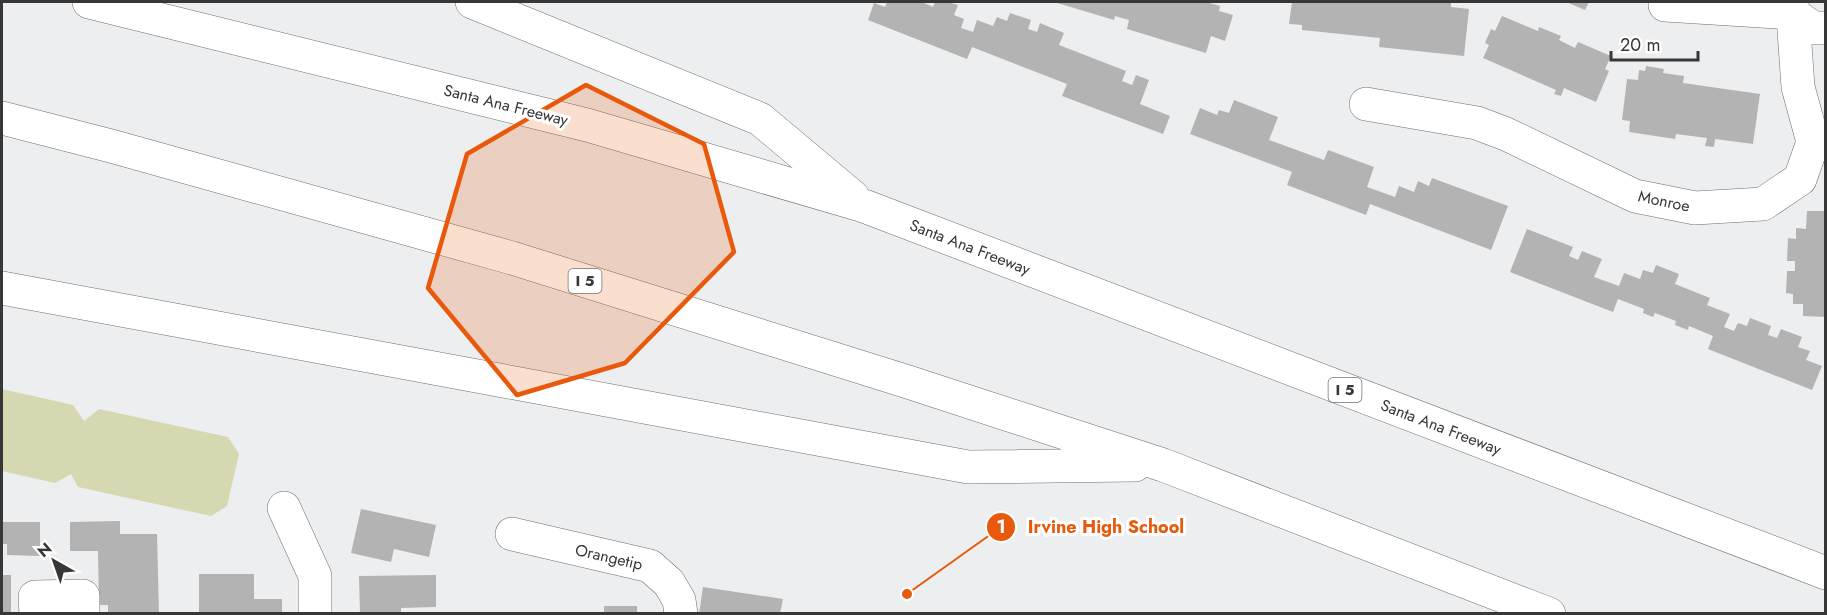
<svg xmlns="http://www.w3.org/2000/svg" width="1827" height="615" viewBox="0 0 1827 615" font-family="Jost,sans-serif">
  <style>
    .green { fill: #d5d8b1 }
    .building { fill: #b4b3b3 }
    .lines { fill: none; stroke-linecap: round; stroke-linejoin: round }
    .street-casing { stroke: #6c6d6e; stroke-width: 34 }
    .highway-casing { stroke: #6c6d6e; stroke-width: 34 }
    .street { stroke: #fff; stroke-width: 33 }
    .highway { stroke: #fff; stroke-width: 33 }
    .marked { fill: #e8590c; fill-opacity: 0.2; stroke: #e8590c; stroke-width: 4.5; stroke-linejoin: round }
    .labels { text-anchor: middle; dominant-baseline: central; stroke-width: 6; stroke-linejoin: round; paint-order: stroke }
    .shield { fill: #fff; stroke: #737374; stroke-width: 1.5 }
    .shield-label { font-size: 15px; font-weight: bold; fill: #373738 }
    .street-label { font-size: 16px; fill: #373738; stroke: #fff }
    .leader { fill: none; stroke: #e8590c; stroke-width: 2 }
    .callout-dot { fill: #e8590c; stroke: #fff; stroke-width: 2 }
    .mark-label { font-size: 18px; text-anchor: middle; font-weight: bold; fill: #fff }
    .callout-label { font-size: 18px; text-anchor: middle; font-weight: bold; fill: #e8590c; stroke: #fff; stroke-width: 6; stroke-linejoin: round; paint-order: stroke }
  </style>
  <rect width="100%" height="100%" fill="#edeeef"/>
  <path class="green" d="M2,389L73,405L84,421L99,409L228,437L239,454L227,506L211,516L78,487L71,474L55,483L2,471Z"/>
  <path class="building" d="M887,2H922L933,7L935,2H948L958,5L954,15L964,19L961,28L973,32L977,20L993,26L997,17L1007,21L1010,13L1031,20L1028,29L1037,32L1040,23L1064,33L1059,45L1126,71L1122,81L1132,85L1136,75L1149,80L1140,104L1170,116L1163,134L1062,96L1067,84L972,47L967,59L868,20L874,3L885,7Z
    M1054,2H1206L1220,6L1219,11L1233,15L1225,41L1211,36L1206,53L1127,29L1129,20L1115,16L1114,20Z
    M1292,2L1451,3V7L1469,9L1464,56L1379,47L1380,38L1302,30V25L1289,24Z
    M1566,2H1589L1585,10Z
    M1502,16L1538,31L1539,27L1561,36L1559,40L1575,48L1578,42L1611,56L1605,69L1609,71L1596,102L1564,88L1561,96L1554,94L1556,90L1483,58L1489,45L1485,43L1491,29L1495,31Z
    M1646,66L1664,69L1663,73L1684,76L1683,83L1760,94L1753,144L1715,139L1714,147L1705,146L1707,138L1676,134L1675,139L1629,132L1630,121L1622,120L1627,79L1638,80L1639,70L1645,71Z
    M1234,100L1278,117L1269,140L1324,160L1328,150L1374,167L1367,187L1395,197L1399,186L1414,192L1418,181L1429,186L1432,178L1508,206L1491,250L1370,204L1366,215L1287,185L1292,172L1190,134L1200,108L1217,115L1219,110L1229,113Z
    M1807,211H1826V317L1803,316V304H1793V294L1786,293L1787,271H1795V261H1787L1788,238L1796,239V228L1806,229Z
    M1527,229L1573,247L1569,256L1578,260L1582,251L1602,259L1594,277L1619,286L1624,273L1640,279L1643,270L1653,273L1656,265L1679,274L1675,284L1710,298L1707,305L1730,314L1724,327L1734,331L1738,323L1747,326L1750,318L1771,326L1768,335L1777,338L1781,329L1802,337L1798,347L1810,351L1806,360L1822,366L1812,390L1708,349L1713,336L1689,326L1688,330L1675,325L1676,321L1655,313L1653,317L1643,313L1644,309L1618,299L1613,312L1510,272Z
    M361,509L436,525L429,557L394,549L391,562L351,553Z
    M120,521V534H157L159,614H108V605H99L98,551H70V522Z
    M2,522H40V556L7,555V544H2Z
    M199,574H254V599H282V614H199Z
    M2,575H11V612H2Z
    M436,575V607L401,608V614H360L359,576Z
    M703,587L783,599L780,614H699Z
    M604,606H637V614H604Z"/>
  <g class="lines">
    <g class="street-casing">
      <path id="street" d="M1665,5L1792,13L1813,28H1826
        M1366,104L1477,123L1506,134L1635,196L1695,208L1763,204L1800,179L1813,142L1798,87L1792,2
        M284,508L315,576V614
        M512,534L650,566L669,583L679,600L681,614
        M36,614L35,597L83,596V614"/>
    </g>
    <g class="highway-casing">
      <path id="highway" d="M89,2L587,125L864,206L1826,573
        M472,2L760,119L853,197
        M2,118L111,146L512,258L905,381L1163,465L1549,614
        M2,288L968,467L1135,465"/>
    </g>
    <use href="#street" class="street"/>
    <use href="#highway" class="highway"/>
  </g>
  <path class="marked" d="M586,85L704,144L734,252L625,363L517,395L428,288L467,154Z"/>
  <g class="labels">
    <g class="shield">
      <rect x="568.5" y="269" width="33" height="24" rx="4.5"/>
      <rect x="1328.5" y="378" width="33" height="24" rx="4.5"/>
    </g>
    <g class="shield-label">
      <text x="585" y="281">I 5</text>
      <text x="1345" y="390">I 5</text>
    </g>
    <g class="street-label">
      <text transform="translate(506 105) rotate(14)">Santa Ana Freeway</text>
      <text transform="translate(1664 201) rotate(12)">Monroe</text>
      <text transform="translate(970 247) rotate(21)">Santa Ana Freeway</text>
      <text transform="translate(1441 427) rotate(21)">Santa Ana Freeway</text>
      <text transform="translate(609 557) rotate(13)">Orangetip</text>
    </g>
  </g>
  <path class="leader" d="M907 594L1001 527"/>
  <g class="callout-dot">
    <circle cx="907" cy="594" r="6"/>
    <circle cx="1001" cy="527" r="15"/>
  </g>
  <g class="mark-label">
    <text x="1001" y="533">1</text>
  </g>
  <g class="callout-label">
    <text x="1106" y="533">Irvine High School</text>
  </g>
  <rect width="1827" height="615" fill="none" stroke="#373738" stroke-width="6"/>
  <g transform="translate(54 561) rotate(320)" stroke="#ffffff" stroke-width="4.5" paint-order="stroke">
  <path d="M0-4.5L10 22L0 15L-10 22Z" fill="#373738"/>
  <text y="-9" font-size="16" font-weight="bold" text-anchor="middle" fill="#373738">N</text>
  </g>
  <path d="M1611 51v9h87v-9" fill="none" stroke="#373738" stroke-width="3"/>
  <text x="1620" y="51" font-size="18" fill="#373738" stroke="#ffffff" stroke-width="4.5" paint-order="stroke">20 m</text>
</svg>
